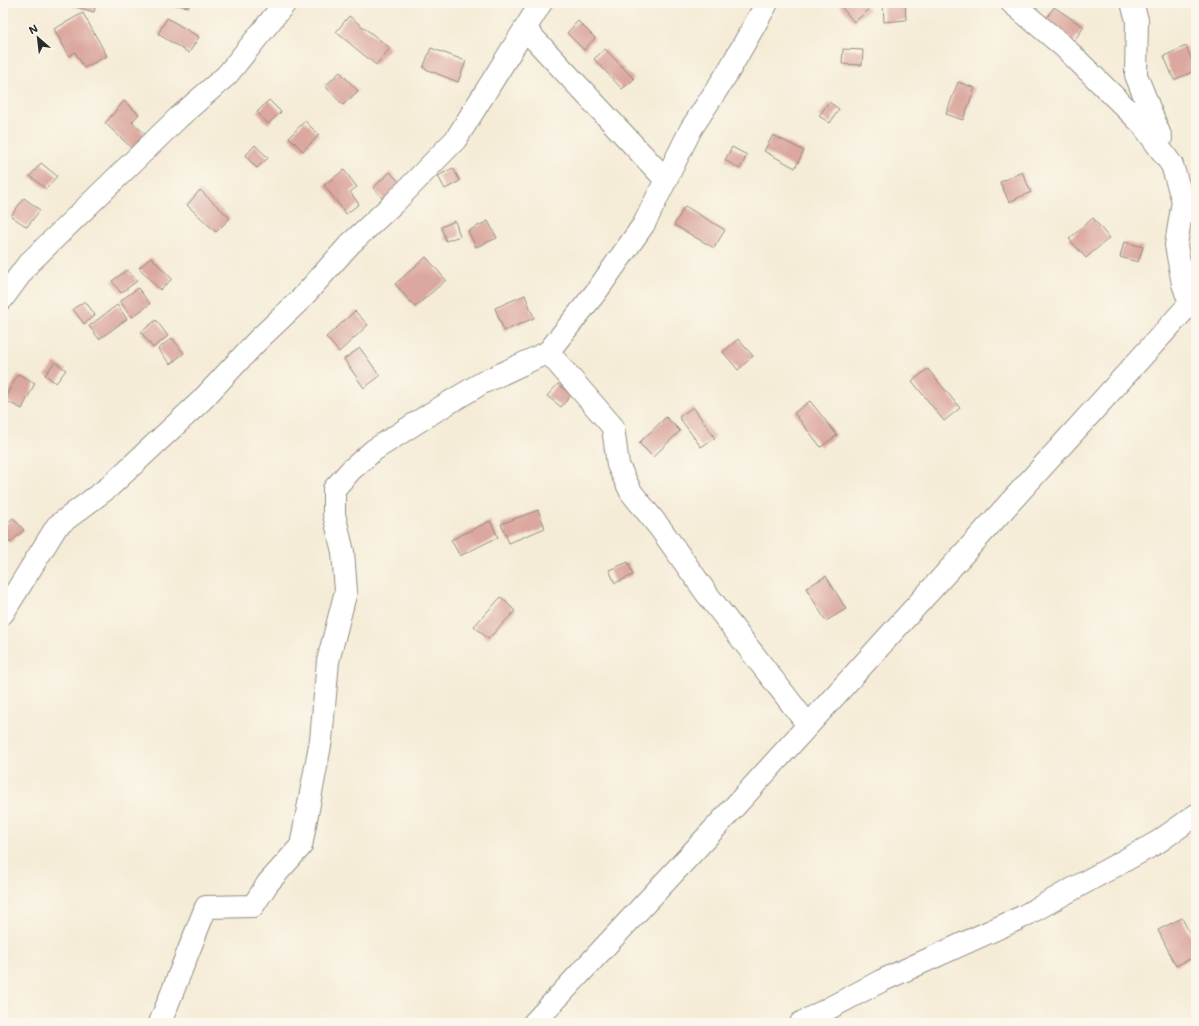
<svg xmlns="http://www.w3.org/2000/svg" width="1199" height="1026" viewBox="0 0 1199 1026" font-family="Mali,sans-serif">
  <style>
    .building { fill: #dba79e }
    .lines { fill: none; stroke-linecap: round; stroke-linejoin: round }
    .minor-casing { stroke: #908c81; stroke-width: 24 }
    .minor { stroke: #fff; stroke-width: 22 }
  </style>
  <rect width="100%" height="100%" fill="#fbf7ec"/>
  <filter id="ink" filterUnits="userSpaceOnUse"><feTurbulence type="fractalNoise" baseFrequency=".025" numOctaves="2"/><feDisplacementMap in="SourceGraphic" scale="8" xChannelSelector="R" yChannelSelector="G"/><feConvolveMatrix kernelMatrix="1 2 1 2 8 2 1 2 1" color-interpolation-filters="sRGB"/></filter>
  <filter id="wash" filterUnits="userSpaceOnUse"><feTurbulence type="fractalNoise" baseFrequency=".012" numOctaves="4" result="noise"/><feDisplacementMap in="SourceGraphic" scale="16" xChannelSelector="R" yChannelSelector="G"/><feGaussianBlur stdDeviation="0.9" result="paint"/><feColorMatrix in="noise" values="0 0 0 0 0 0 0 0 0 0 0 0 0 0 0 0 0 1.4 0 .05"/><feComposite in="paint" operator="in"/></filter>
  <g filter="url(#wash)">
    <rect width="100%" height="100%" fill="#f5ecd7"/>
    <g id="blocks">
      <path class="building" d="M63,3H96L94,12Z
        M169,3H189V7L169,4Z
        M838,3H863L869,10L854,22Z
        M905,3L906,20L884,22L883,4Z
        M1054,7L1084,27L1073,42L1044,22Z
        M83,13L107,56L84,68L75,52L69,56L54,29Z
        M349,16L390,48L376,65L336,32Z
        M167,18L199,37L189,53L158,34Z
        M578,21L595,38L584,50L567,33Z
        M1186,46L1196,70L1174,80L1164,56Z
        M431,48L466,61L458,82L423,68Z
        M605,49L634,79L622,89L594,59Z
        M843,49L863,50L862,65L842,64Z
        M340,72L358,91L343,105L325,86Z
        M958,82L975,88L963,120L946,114Z
        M269,100L281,112L268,124L257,112Z
        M124,101L139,114L132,122L147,136L134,150L105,123Z
        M829,102L839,109L830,123L819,116Z
        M305,121L319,135L303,151L289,137Z
        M773,135L804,151L795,168L764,151Z
        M255,145L268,158L257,168L245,156Z
        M732,147L747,155L740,169L725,160Z
        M41,163L57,176L46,189L30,176Z
        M453,168L460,181L445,189L438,176Z
        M344,170L357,187L350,192L359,204L346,214L324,185Z
        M390,172L402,185L385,201L373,188Z
        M1022,172L1031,192L1009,202L1000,182Z
        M200,190L230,218L216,232L187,205Z
        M24,198L40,210L27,227L11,216Z
        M685,206L725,230L714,248L674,225Z
        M1093,218L1109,238L1086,258L1069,239Z
        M455,221L460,236L446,241L441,227Z
        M488,221L497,238L476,247L468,231Z
        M1124,242L1143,247L1138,262L1120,257Z
        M151,257L172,279L160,290L139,268Z
        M426,257L446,280L415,307L395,284Z
        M127,270L137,281L121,293L112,281Z
        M138,288L150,304L132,317L120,301Z
        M525,295L534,318L504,331L495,308Z
        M85,301L95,315L84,324L73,309Z
        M117,305L127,319L99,339L89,326Z
        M355,311L368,325L339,352L326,337Z
        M156,320L168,336L153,348L141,332Z
        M172,338L184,353L170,364L158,349Z
        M738,339L753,356L738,370L723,352Z
        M360,348L380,376L364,388L344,359Z
        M55,362L66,370L56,383L45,375Z
        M928,369L960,408L944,421L912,381Z
        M18,374L35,383L22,409L4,400Z
        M558,384L571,395L561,407L547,396Z
        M810,401L837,435L821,447L794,413Z
        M693,407L715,438L701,447L679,417Z
        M666,417L680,431L653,457L639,443Z
        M538,510L545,528L509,543L501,524Z
        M13,518L24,530L10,543L3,535V527Z
        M490,521L498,537L460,556L451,540Z
        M628,562L633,575L615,583L609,570Z
        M826,576L846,609L826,621L806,588Z
        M501,597L515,611L488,639L474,626Z
        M1182,918L1196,946V956L1176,966L1158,930Z"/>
    </g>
  </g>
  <g filter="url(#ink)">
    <use href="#blocks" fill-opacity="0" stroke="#908c81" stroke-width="1"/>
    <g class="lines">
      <g class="minor-casing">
        <path id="minor" d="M1012,3L1063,46L1142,124L1172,165L1183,201L1176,245L1183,284L1190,303
          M1132,3L1137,20L1136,75L1161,138
          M526,30L666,180
          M3,298L28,264L179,117L227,75L285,3
          M548,352L613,427L618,465L631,492L660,528L707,594L808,725
          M3,613L57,526L109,487L201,401L257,341L300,300L350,244L394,203L456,139L541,3
          M160,1023L206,907L253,906L268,883L301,846L321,740L328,661L346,591L343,552L334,514V489L351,470L374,450L430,414L482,383L548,352L596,292L644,224L691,129L728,72L767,3
          M534,1023L717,826L1196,297
          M801,1023L881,981L1022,917L1158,842L1196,815"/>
      </g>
      <use href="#minor" class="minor"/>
    </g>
  </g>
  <rect width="1199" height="1026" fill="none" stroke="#fbf7ec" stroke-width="16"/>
  <g transform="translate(38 38) rotate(332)" stroke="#fbf7ec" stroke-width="3" paint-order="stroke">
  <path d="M0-3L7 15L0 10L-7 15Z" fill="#2b2b2b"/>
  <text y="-6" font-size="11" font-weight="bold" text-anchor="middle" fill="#2b2b2b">N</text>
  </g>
</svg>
